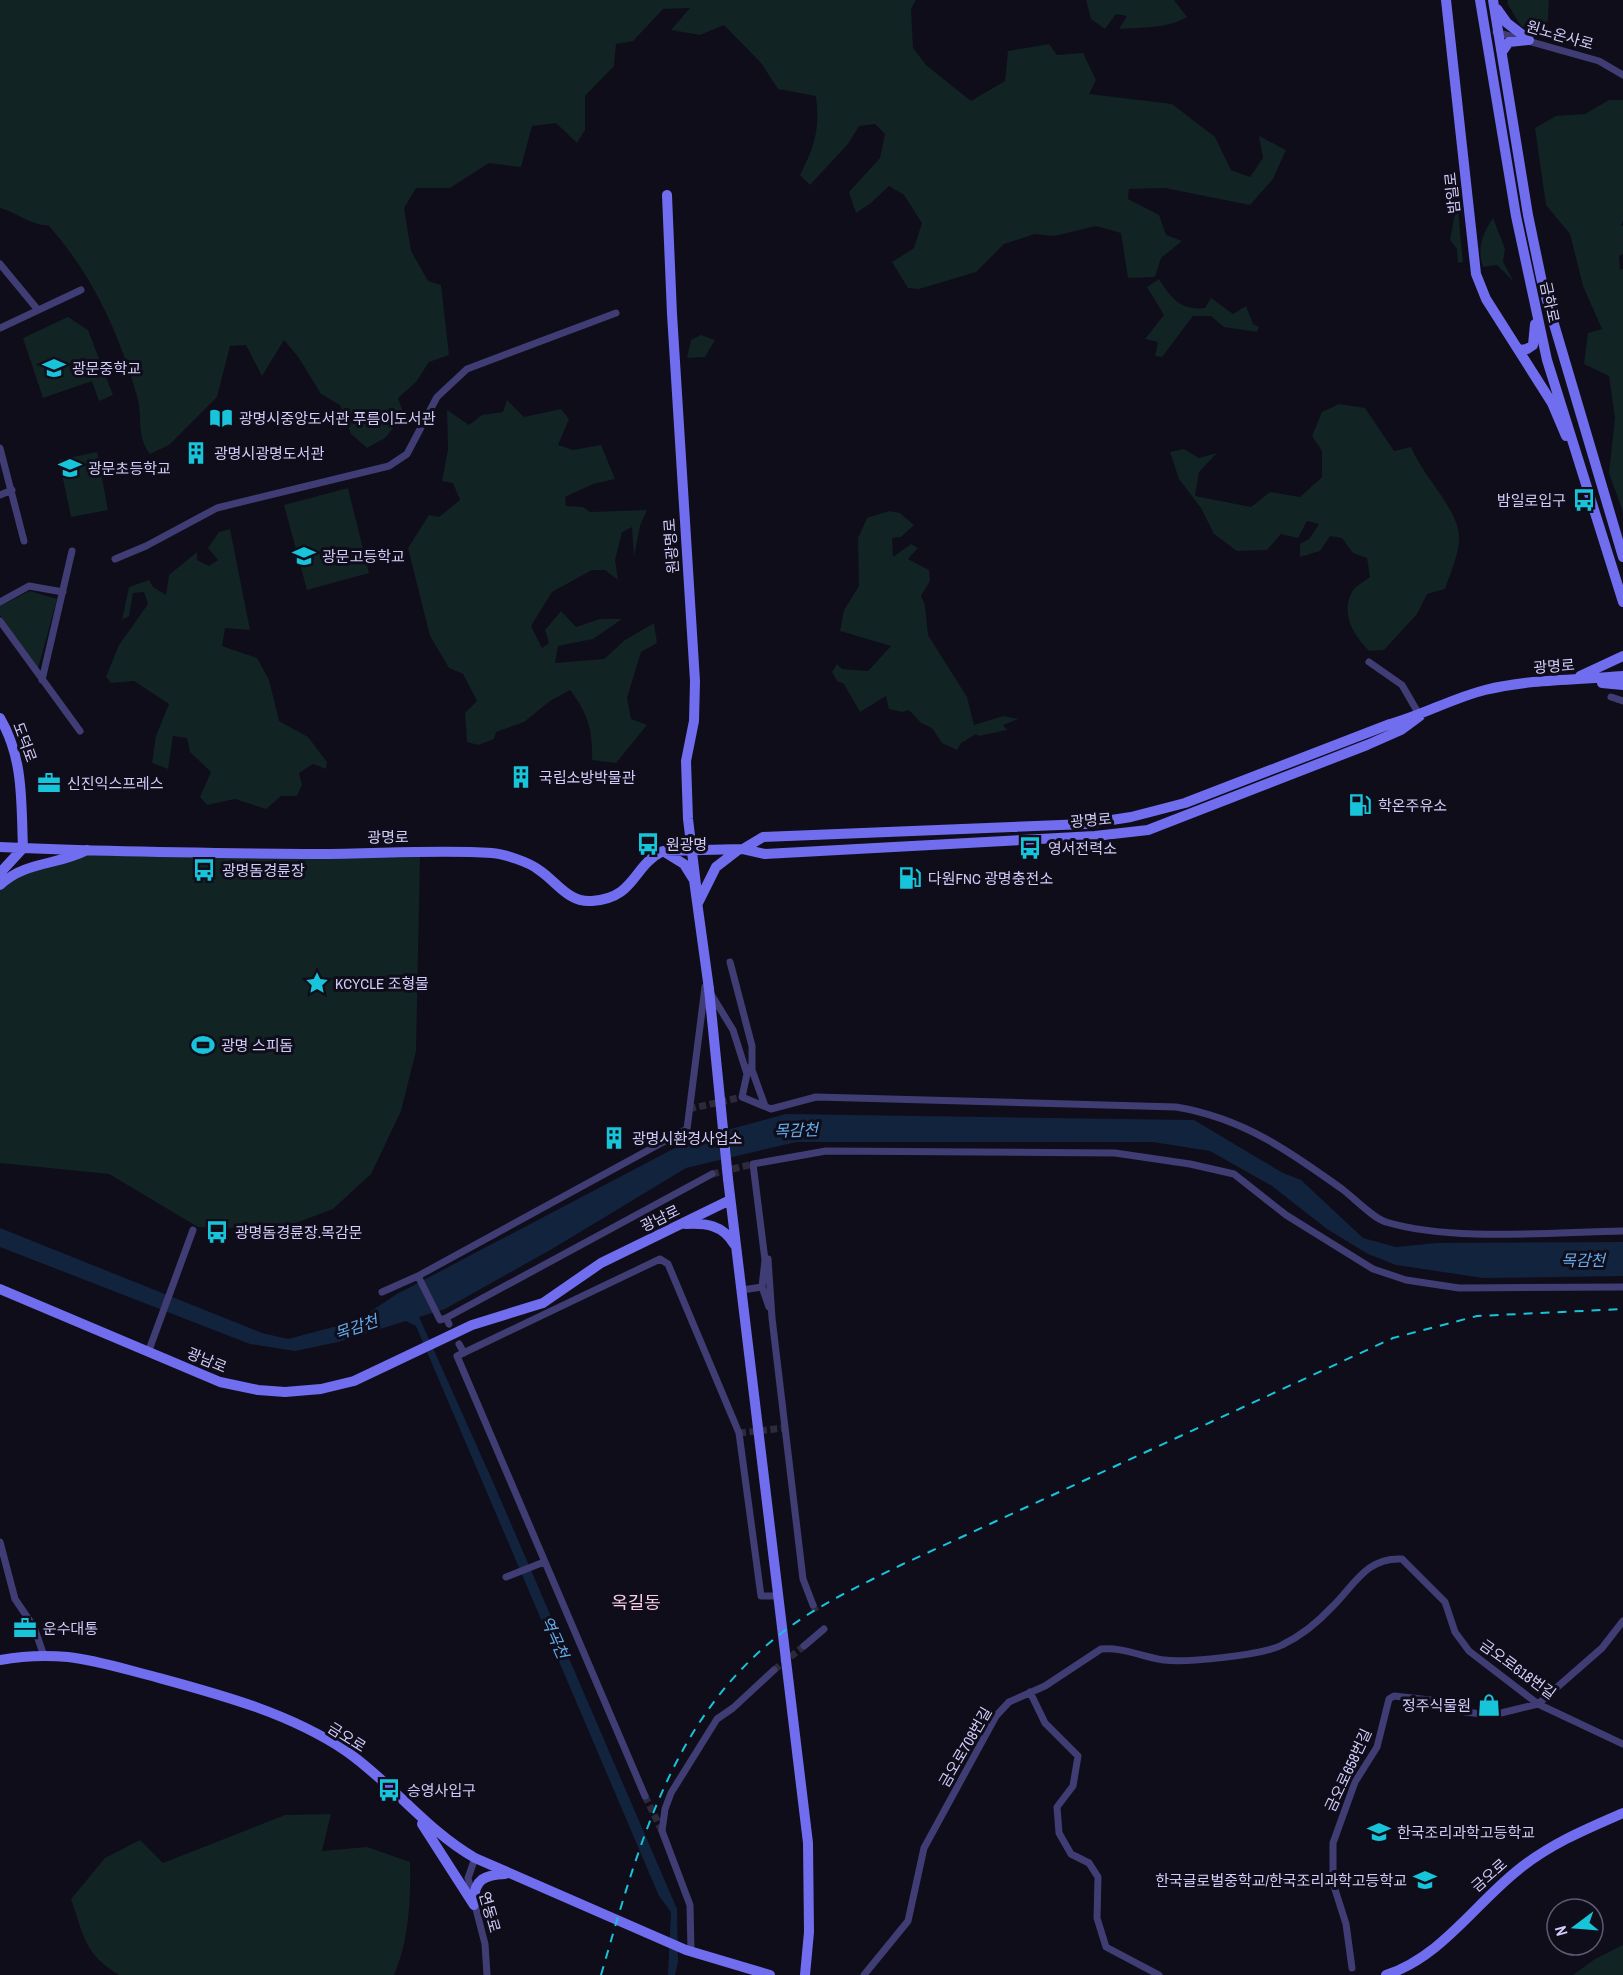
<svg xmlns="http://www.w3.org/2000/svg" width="1623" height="1975" viewBox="0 0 1623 1975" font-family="'Archivo Narrow','Noto Sans KR',sans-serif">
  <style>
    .green { fill: #112323 }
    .water { fill: #12233e }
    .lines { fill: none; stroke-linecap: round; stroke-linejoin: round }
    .street-tunnel { stroke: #2c2a3b; stroke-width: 7; stroke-dasharray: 7 3.5; stroke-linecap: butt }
    .street { stroke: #3f3d74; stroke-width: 7 }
    .secondary { stroke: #716def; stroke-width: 10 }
    .rail { stroke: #18c4d9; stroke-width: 2; stroke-dasharray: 9 8; stroke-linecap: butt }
    .secondary-bridge { stroke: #716def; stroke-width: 10 }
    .labels { text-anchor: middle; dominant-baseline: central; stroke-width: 6; stroke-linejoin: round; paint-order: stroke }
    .street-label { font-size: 15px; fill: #d1ccf9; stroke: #0f0d1a }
    .poi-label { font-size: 15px; fill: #d1ccf9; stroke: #0f0d1a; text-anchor: start }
    .water-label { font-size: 16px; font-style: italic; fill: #65adee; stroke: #0f0d1a }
    .quarter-label { font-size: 18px; fill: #facde9; stroke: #0f0d1a }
  </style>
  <rect width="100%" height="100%" fill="#0f0d1a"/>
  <path class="green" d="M0,0H916L911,9L913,48L926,65L971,101L1005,81L1008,51L1049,44L1057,55L1083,53L1096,80L1089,94L1172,104L1215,137L1231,170L1250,177L1263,158L1259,136L1286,150L1273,179L1250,205L1165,188L1129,189L1128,199L1159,215L1166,235L1182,241L1161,258L1155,277L1128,278L1121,233L1096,226L1054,236L1035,234L1004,244L976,272L919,289L908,288L892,262L914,248L922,223L904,195L889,186L871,203L856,213L849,192L880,158L885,134L875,124L859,126L848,144L810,185L800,175C815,145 820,130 816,96L778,89L761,63L724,25L700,35L671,30L690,8L663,9L633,41L616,44L614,66L585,96V130L577,143L556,123L532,126L521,167L489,163L450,188H416L404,208L411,251L428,281L441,285L449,355L429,362L416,382L398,398L404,415L385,438L367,448L351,434L340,405L321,394L299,358L284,340L262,376L246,345L230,346L217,397L169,445L150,454C136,437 143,416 137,396C119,333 92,274 48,225C35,227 15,212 0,208Z
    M1086,0H1174L1187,17C1166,29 1143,27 1119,29L1127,16L1116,14L1105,29L1091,19Z
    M1508,0H1549L1547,33L1521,26L1507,3Z
    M1609,100H1623V220L1621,226H1623V254L1619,256L1620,270L1623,269V512L1609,473L1615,418L1609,376L1584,364L1588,333L1602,329L1583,286L1570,234L1546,205L1535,128L1556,116L1585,114Z
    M1453,168C1459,199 1459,230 1463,262L1458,263L1457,249L1450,240L1456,208L1451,175Z
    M1493,218L1505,249L1503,262L1514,282L1497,265L1483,267C1477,247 1482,235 1493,218Z
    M1159,279C1171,298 1181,311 1205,308L1211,298L1233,314L1246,306L1253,324L1259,327L1257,332L1224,327L1211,316H1193L1162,357L1155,356L1158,342L1145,339L1164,315L1147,287Z
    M68,317L88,330L113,395L99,401L92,381L43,398L23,338Z
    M701,335L715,340L705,357L687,358L691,340Z
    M507,400L524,417L561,409L569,419L558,445L573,450L601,445L615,479L593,484L565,497L566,506L583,507L590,512L647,510L640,526L634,556L632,527L622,532L615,560L618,580L605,570H592L552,592L531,626L542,648L549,643L545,630L561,611L576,627L600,619H622L593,639L558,646L555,663L604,659L625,640L654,623L657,643L641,652L627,698L631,719L647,725L616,763L592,760C593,730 588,714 570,690L550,701L524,722L496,732L494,739L478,745L467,742L465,713L477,701L463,674L449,668L430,636L408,548L429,515L439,517L460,500L453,483L442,481L448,450L447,410L469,425L482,415L503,412Z
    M1339,404L1365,408L1394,451L1411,447C1422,474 1452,503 1458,529C1463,547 1450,573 1445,589L1427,594L1417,614L1384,650L1369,651C1354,635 1340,615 1352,592C1355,586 1365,581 1370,577L1367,558L1353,553L1342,538L1330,536L1320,551L1300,557V544L1309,539L1319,524L1307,521L1298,538L1281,534L1267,550L1237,551L1214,534L1201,508L1179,479L1170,452L1184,449L1199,458L1217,453L1199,472L1195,496L1251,507L1270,492L1300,497L1322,477V451L1312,436L1322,412Z
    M97,452L108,510L71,517L59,460Z
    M348,488L369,573L307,590L284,505Z
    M889,511L900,513L914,525L901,537L892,538L893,557L911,544L918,548L908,559L929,570L930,581L921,596L925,605L928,635L967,697L974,725L1003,716L1018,719L1003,725L1007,730L979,736L976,734L961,743L957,750L942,743L932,728L921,723L909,710L902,712L889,709L886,696L860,712L844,684L837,681L832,672L837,664L842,669L868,671L891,646L840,631L844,610L859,586L858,538L867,518Z
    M230,529L250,630L225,628L222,646L257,658L269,680L279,721L308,737L327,762L326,769L313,764L299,773L302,785L297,796H281L266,809L235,799L207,805L200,797L211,772L190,752L187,738L173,736L168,769L152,763L156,736L169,704L134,681L111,683L106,677L119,645L148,604L144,592L133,593L129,616L122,620L129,587L149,580L153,587L166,595L169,575L197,552V560L209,566L218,560L208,548L219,532Z
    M30,591L57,599L38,669L0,615V606Z
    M89,854L420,856L416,1051L401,1111L371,1174L333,1209L280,1229L198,1227L109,1174L0,1163V884L14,868Z
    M331,1814L322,1851L367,1847L410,1862C411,1898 409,1942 394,1975H119C84,1954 84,1936 71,1899L105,1858L140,1840L163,1863L285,1815Z
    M1623,1945V1975H1573L1595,1959Z"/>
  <path class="water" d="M786,1114L1194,1120L1283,1173L1301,1180L1363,1238L1396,1247L1436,1243L1623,1242V1276L1483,1278L1396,1265L1368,1254L1327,1229L1272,1186L1210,1151L1153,1142H796L686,1168L552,1249L445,1309L419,1317L493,1482L677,1909L678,1962L675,1975H668L671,1912L659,1896L416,1326L406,1321L338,1342L295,1351L250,1344L0,1247V1228L262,1333L288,1339L356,1321L397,1294L690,1140Z"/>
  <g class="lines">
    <path class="street-tunnel" d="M689,1109L742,1097
      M712,1174L753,1164
      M739,1433L785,1428
      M813,1605L817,1614
      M774,1670L804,1646
      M645,1796L662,1831"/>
    <path class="street" d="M1496,32L1599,61L1623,75
      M0,264L38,310
      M0,328L81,290
      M0,448L24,541
      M0,495L12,490
      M115,559L146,546L217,508L389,466L407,454L437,397L467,369L616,313
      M0,602L29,586L63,592
      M0,621L80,731
      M1369,662L1402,685L1420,716
      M42,680L72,551
      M1611,697L1623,701
      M730,962L752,1046V1070
      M711,994L733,1030L747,1074L742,1097L771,1109L816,1097L1176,1107C1243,1118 1289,1151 1342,1189C1353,1197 1374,1219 1386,1222C1452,1242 1552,1232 1623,1231
      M748,1068L752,1070L765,1106
      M768,1259L772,1318L803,1579L813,1605
      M418,1276L440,1320L446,1318L449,1324
      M762,1287L769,1307
      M742,1290L762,1287L765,1260L753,1164L826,1151L1115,1153L1190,1164L1234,1174L1286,1215L1373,1269L1406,1280L1459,1288L1623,1287
      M382,1292L418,1276L687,1129L705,987
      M446,1318L712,1174
      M459,1344L464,1353
      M149,1350L193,1230
      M0,1542L15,1599L34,1627L44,1656
      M506,1577L544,1562
      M804,1646L824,1629
      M1030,1692L1045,1723L1078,1756L1073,1786L1057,1807L1059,1833L1071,1854L1089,1863L1098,1877L1097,1918L1106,1947L1159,1975
      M645,1796L457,1356L660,1259L668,1264L739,1433L761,1596H778
      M475,1858L468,1878L485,1944L487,1975
      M691,1951L690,1905L662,1831L665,1809L671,1793L717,1719L733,1708L774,1670
      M1352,1968L1346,1924L1333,1883V1843L1355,1782L1377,1747L1389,1699L1394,1696L1439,1701L1459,1711L1481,1714H1497L1538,1704L1602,1648L1623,1621
      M864,1975L908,1921L924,1848L996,1716L1009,1702L1045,1686L1101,1649C1123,1647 1143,1657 1164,1660C1186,1663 1263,1655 1282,1645C1301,1636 1319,1621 1333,1606C1355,1584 1367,1557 1402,1559L1445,1602L1455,1632L1469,1651L1538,1704L1623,1744"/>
    <path class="secondary" d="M1446,0L1476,274L1486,299L1552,403L1566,436
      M1480,0L1516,216L1547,360L1623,602
      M1493,0L1528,215L1543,287L1623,557
      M1497,9L1507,23L1529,40
      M1502,52L1509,42L1528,40
      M667,195L672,314L695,681L694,721L686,761L688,819L697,893
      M1520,350L1527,349L1533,345L1535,324
      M1580,676L1623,656
      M1602,683L1623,685
      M0,718C24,759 21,802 23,848
      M0,847C101,852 204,853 305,854C367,855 430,849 492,853C504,854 529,862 539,870C556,881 568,903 592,901C636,898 632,866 663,851L743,849L765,854L1095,836L1148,830L1367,745L1401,730L1420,716
      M743,849L763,837L1086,824L1131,817L1185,803L1390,724C1423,715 1453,698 1485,690C1530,679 1577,680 1623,676
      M663,851L684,864L694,880L709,989
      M0,873L23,848
      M0,885C25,861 56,866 87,850
      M698,903L716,867L738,850
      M728,1179L808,1843L809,1932L805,1975
      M686,1224C706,1223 723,1225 734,1244
      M0,1289L220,1382L258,1390L285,1392L321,1389L354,1381L472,1325L543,1303L601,1263L730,1200
      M0,1660C22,1656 45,1655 68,1657C96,1660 124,1669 152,1676C218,1694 288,1712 346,1751C392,1783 426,1830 475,1858L686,1950L770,1975
      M422,1824L474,1905
      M474,1901C474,1879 485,1875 505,1874
      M1386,1975C1441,1957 1474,1905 1518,1870C1550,1844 1586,1829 1623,1813"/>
    <path class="rail" d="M601,1975C641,1838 675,1704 801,1619C833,1598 867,1582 901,1565L1393,1338L1477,1316L1623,1309"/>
    <path class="secondary-bridge" d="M709,989L728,1179"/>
  </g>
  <defs>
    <g id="school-bare" transform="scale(1.8)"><path d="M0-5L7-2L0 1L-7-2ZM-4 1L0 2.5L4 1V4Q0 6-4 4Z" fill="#18c4d9" stroke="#0f0d1a" stroke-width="2.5" paint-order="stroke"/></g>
    <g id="library-bare" transform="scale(1.8)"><path d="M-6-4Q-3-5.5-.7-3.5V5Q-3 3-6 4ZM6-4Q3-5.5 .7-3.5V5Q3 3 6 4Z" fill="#18c4d9" stroke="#0f0d1a" stroke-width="2.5" paint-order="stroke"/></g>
    <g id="building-bare" transform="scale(1.8)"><path d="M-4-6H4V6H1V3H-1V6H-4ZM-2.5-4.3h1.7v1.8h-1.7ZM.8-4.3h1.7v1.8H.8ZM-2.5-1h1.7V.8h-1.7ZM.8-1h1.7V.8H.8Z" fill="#18c4d9" stroke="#0f0d1a" stroke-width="2.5" paint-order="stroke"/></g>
    <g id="bus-bare" transform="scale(1.8)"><path d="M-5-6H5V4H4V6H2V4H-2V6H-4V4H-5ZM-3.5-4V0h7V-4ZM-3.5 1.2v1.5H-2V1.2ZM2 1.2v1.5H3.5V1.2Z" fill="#18c4d9" stroke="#0f0d1a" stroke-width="2.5" paint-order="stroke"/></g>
    <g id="office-bare" transform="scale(1.8)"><path d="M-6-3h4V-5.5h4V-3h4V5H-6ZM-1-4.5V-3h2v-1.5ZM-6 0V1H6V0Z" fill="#18c4d9" stroke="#0f0d1a" stroke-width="2.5" paint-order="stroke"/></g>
    <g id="fuel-bare" transform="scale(1.8)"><path d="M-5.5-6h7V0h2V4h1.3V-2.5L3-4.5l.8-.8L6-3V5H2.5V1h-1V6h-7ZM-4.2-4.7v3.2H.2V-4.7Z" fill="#18c4d9" stroke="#0f0d1a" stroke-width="2.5" paint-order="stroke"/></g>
    <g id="sight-bare" transform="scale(1.8)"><path d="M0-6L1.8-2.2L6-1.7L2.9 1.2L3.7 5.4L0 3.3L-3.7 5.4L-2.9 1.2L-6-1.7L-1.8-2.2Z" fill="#18c4d9" stroke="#0f0d1a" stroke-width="2.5" paint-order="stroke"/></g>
    <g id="stadium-bare" transform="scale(1.8)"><path d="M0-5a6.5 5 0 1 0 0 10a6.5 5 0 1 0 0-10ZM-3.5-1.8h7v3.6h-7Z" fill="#18c4d9" stroke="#0f0d1a" stroke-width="2.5" paint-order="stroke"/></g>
    <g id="shop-bare" transform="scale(1.8)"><path d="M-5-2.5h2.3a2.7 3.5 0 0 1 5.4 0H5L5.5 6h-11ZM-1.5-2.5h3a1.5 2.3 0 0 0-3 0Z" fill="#18c4d9" stroke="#0f0d1a" stroke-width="2.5" paint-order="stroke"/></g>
  </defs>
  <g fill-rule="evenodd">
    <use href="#school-bare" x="54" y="368"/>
    <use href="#library-bare" x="221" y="418"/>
    <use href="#building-bare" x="196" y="453"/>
    <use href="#school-bare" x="70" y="468"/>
    <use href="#bus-bare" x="1584" y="500"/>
    <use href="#school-bare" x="304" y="556"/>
    <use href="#building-bare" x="521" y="777"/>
    <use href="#office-bare" x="49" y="783"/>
    <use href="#fuel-bare" x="1360" y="805"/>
    <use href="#bus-bare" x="648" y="844"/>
    <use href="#bus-bare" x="1030" y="848"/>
    <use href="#bus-bare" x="204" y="870"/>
    <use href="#fuel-bare" x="910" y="878"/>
    <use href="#sight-bare" x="317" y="983"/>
    <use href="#stadium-bare" x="203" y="1045"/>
    <use href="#building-bare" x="614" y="1138"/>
    <use href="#bus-bare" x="217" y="1232"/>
    <use href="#office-bare" x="25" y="1628"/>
    <use href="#shop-bare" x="1489" y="1705"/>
    <use href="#bus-bare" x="389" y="1790"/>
    <use href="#school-bare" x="1379" y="1832"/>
    <use href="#school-bare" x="1425" y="1880"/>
  </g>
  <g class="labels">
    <g class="street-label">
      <text transform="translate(1560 35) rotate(16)">원노온사로</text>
      <text transform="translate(1452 193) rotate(-96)">밤일로</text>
      <text transform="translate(1550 302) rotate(78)">금하로</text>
      <text transform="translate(671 546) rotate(-94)">원광명로</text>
      <text transform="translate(1554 666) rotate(-4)">광명로</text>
      <text transform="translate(25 742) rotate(70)">도덕로</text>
      <text transform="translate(1091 820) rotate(-5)">광명로</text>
      <text transform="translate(388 837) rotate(-1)">광명로</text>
      <text transform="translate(660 1218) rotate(-26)">광남로</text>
      <text transform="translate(207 1360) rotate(22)">광남로</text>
      <text transform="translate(1518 1669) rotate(36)">금오로618번길</text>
      <text transform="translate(347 1737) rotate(32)">금오로</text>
      <text transform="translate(965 1747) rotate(-60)">금오로708번길</text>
      <text transform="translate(1348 1770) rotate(-65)">금오로658번길</text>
      <text transform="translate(1489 1875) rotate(-41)">금오로</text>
      <text transform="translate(490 1912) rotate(74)">연동로</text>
    </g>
    <g class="poi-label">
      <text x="72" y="368">광문중학교</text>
      <text x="239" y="418">광명시중앙도서관 푸름이도서관</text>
      <text x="214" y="453">광명시광명도서관</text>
      <text x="88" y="468">광문초등학교</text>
      <text x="1566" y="500" text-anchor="end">밤일로입구</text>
      <text x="322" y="556">광문고등학교</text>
      <text x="539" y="777">국립소방박물관</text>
      <text x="67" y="783">신진익스프레스</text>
      <text x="1378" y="805">학온주유소</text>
      <text x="666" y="844">원광명</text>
      <text x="1048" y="848">영서전력소</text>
      <text x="222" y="870">광명돔경륜장</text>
      <text x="928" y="878">다원FNC 광명충전소</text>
      <text x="335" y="983">KCYCLE 조형물</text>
      <text x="221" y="1045">광명 스피돔</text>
      <text x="632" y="1138">광명시환경사업소</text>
      <text x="235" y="1232">광명돔경륜장.목감문</text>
      <text x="43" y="1628">운수대통</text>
      <text x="1471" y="1705" text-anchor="end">정주식물원</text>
      <text x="407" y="1790">승영사입구</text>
      <text x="1397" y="1832">한국조리과학고등학교</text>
      <text x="1407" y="1880" text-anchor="end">한국글로벌중학교/한국조리과학고등학교</text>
    </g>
    <g class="water-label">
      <text transform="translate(796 1130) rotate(-2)">목감천</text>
      <text x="1583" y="1260">목감천</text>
      <text transform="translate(356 1327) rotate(-19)">목감천</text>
      <text transform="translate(555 1637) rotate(66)">역곡천</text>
    </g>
    <g class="quarter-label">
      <text x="636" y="1602">옥길동</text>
    </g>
  </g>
  <g transform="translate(1575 1927) rotate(254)"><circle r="28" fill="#0f0d1a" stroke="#5d5973" stroke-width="1.5"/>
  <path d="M0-4.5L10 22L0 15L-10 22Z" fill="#18c4d9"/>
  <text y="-9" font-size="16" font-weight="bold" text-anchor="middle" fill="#d1ccf9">N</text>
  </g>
</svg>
